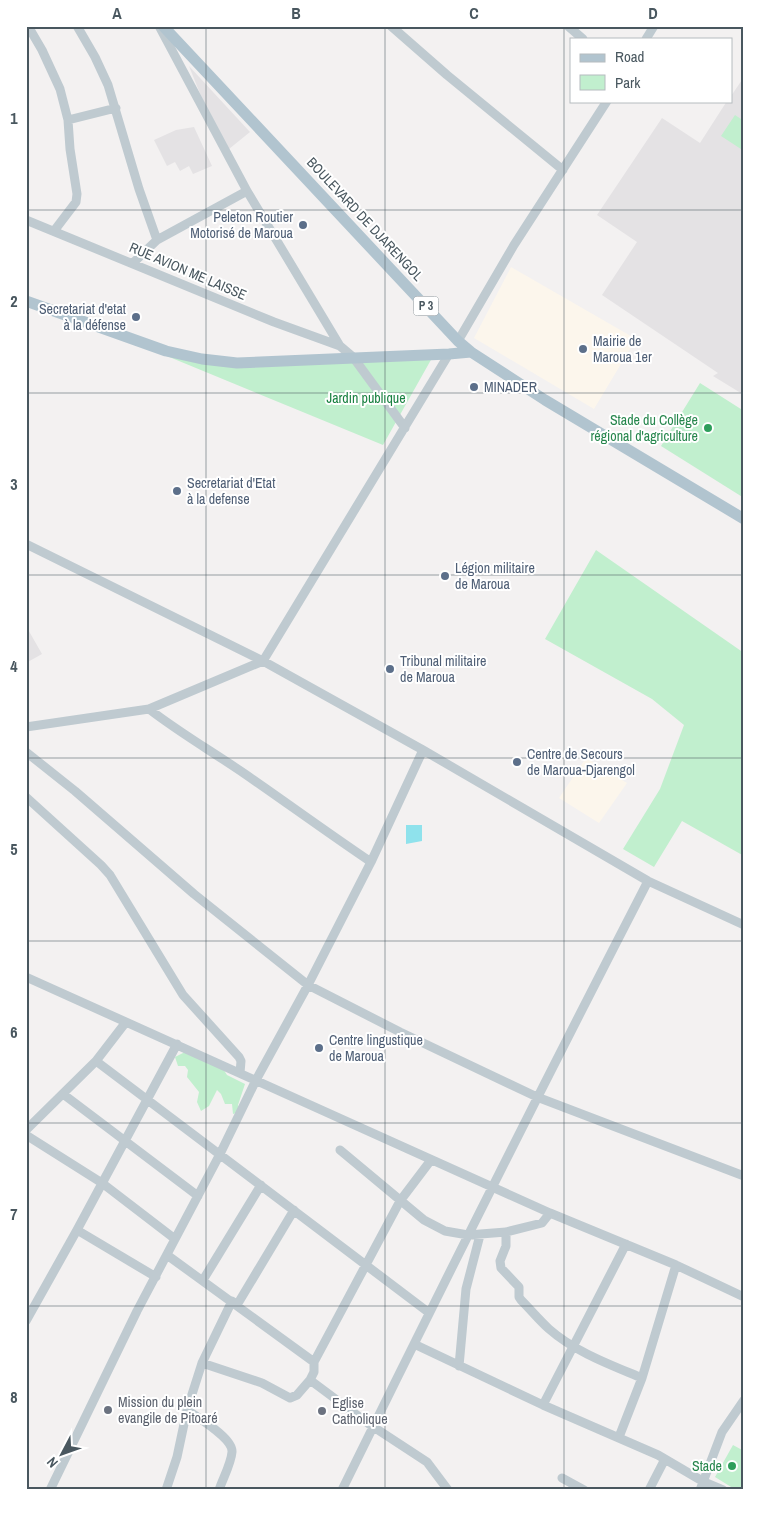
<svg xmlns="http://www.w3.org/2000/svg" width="770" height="1516" viewBox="0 0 770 1516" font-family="'Archivo Narrow',sans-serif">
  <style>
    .commercial { fill: #fcf6ec }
    .education { fill: #e4e2e4 }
    .green { fill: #c1efce }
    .water { fill: #8fe2ec }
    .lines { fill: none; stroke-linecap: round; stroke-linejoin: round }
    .minor { stroke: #bfcad0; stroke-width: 9 }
    .major { stroke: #b1c4cf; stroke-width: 11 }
    .grid { fill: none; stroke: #49575f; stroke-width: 1; stroke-opacity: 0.55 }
    .service-dot { fill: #5c6f8a; stroke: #fff; stroke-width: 2 }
    .leisure-dot { fill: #2e9e5b; stroke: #fff; stroke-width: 2 }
    .worship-dot { fill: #6b7280; stroke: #fff; stroke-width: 2 }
    .labels { text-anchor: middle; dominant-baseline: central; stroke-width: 4; stroke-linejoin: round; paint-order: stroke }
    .shield { fill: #fff; stroke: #80898f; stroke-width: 1 }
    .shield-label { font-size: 12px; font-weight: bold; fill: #49575f }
    .service-label { font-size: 14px; fill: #4e5e75; stroke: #fff; text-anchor: start }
    .street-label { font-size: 14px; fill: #49575f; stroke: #fff }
    .park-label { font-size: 14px; fill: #198141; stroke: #fff }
    .leisure-label { font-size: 14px; fill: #27864d; stroke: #fff; text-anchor: end }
    .worship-label { font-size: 14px; fill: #5b616d; stroke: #fff; text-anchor: start }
    .neatline { fill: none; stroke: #49575f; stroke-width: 2 }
    .grid-label { font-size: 16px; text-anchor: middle; font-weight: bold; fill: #49575f }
  </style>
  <rect width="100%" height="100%" fill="#f3f1f1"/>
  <path class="commercial" d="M511,267L636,339L594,409L474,338Z
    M586,758L627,783L599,823L559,798Z"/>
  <path class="education" d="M189,66L250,132L229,149L201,96Z
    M744,77V395L713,376L718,373L602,295L637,242L597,215L662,118L700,143L727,101H731V96Z
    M194,127L212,166L193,174L189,166L180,171L175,162L167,166L154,140L176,130Z
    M26,626L42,654L26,663Z"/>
  <path class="green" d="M735,115L744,121V151L721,136Z
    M162,354L238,368L432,358L383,445Z
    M700,383L744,411V498L661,446Z
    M596,550L744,653V856L682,821L654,867L623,849L660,789L684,725L652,699L545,639Z
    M189,1050L220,1064L227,1075L245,1084L238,1105L240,1112L233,1114L232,1104H225L221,1094L217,1090L209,1106L201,1111L197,1102L199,1092L187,1077L188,1070L185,1066H178L175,1057Z
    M733,1445L744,1451V1490H736L715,1477Z"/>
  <path class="water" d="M406,825H422V841L406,844Z"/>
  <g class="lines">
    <path class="minor" d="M28,26L42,50L60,89L68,120L70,149L77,194L76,202L54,231
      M77,26L95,57L108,85L139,189L157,240
      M159,26L247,191L340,346L353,357L405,428
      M391,26L447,75L563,170
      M568,26L583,39
      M646,39L654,26
      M68,120L116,108
      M26,220L274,322L340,346
      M133,263L157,240L247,191
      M458,341L514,245L607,101
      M26,544L263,661L423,750L648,881L744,925
      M149,709C180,733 213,752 245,774C287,803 328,833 371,862
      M26,727L149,709L263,661L449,354
      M26,752L75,791L194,894L308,985L400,1032L537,1097L744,1176
      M26,797L101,865L110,875L183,995L239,1057L241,1061L240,1073
      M26,977L550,1213L676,1265L744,1297
      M96,1061L428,1312
      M63,1094L198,1196
      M26,1130L96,1061L126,1022
      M26,1135L102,1183L175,1239
      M340,1150L424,1220L445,1231L468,1235L506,1232L542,1223L550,1213
      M431,1160L400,1201L314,1362V1372L310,1380L369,1424L427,1462L448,1490
      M77,1230L156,1277
      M506,1232V1246L500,1261L501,1268L519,1287V1297L521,1300C531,1310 539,1320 549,1329C575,1352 611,1365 642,1378
      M167,1255L314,1362
      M203,1280L261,1185
      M237,1305L294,1210
      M26,1321L77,1230L177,1044
      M414,1344L543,1405L658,1455L704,1482L723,1490
      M202,1363L262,1383L290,1398L297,1395L310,1380
      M459,1366L466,1289L480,1235
      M543,1405L626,1244
      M187,1410C198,1418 233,1438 232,1452C231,1464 223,1478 219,1490
      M619,1437L642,1378L676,1265
      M562,1478L584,1490
      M50,1490L137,1311L220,1154L256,1080L308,985L371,862L423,750
      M166,1490L177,1457L187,1410L202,1363L232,1301
      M342,1490C442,1286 544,1083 648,881
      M649,1490L665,1459
      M700,1490L722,1432L744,1400"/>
    <path class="major" d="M163,26L458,341L471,352L545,400L744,519
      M26,301L166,351L202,359L237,363L449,354L471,352"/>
  </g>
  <path class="grid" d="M206,26V1490M385,26V1490M564,26V1490M26,210H744M26,393H744M26,575H744M26,758H744M26,941H744M26,1123H744M26,1306H744"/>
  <g class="service-dot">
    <circle cx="303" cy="225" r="5"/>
    <circle cx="136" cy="317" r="5"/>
    <circle cx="583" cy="349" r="5"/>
    <circle cx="474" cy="387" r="5"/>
    <circle cx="177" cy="491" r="5"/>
    <circle cx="445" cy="576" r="5"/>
    <circle cx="390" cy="669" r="5"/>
    <circle cx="517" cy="762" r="5"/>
    <circle cx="319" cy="1048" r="5"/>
  </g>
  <g class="leisure-dot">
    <circle cx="708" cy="428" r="5"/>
    <circle cx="732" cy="1466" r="5"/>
  </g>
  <g class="worship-dot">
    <circle cx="108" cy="1410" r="5"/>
    <circle cx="322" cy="1411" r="5"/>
  </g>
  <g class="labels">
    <rect class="shield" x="413.5" y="296.5" width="25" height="19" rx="4"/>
    <g class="shield-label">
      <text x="426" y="306">P 3</text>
    </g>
    <g class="service-label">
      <text x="293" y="217" text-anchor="end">Peleton Routier<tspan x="293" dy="16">Motorisé de Maroua</tspan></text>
      <text x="126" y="309" text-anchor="end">Secretariat d'etat<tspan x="126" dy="16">à la défense</tspan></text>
      <text x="593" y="341">Mairie de<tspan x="593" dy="16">Maroua 1er</tspan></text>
      <text x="484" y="387">MINADER</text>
      <text x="187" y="483">Secretariat d'Etat<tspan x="187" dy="16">à la defense</tspan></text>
      <text x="455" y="568">Légion militaire<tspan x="455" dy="16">de Maroua</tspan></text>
      <text x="400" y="661">Tribunal militaire<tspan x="400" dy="16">de Maroua</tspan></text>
      <text x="527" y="754">Centre de Secours<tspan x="527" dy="16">de Maroua-Djarengol</tspan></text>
      <text x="329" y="1040">Centre lingustique<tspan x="329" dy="16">de Maroua</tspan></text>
    </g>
    <g class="street-label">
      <text transform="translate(365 219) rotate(47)">BOULEVARD DE DJARENGOL</text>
      <text transform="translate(188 271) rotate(23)">RUE AVION ME LAISSE</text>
    </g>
    <g class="park-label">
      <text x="366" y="398">Jardin publique</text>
    </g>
    <g class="leisure-label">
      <text x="698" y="420">Stade du Collège<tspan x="698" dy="16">régional d'agriculture</tspan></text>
      <text x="722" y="1466">Stade</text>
    </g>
    <g class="worship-label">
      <text x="118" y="1402">Mission du plein<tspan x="118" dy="16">evangile de Pitoaré</tspan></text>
      <text x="332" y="1403">Eglise<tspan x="332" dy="16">Catholique</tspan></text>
    </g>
  </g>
  <rect width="770" height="1516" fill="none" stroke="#ffffff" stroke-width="55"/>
  <rect x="570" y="38" width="162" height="65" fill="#ffffff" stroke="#b6bcbf"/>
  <rect x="580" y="54" width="25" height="8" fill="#b1c4cf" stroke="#b6bcbf"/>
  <text x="615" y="62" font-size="15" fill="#49575f">Road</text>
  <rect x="580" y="75" width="25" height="15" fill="#c1efce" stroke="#b6bcbf"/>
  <text x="615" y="88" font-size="15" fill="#49575f">Park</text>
  <g transform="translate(62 1454) rotate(229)" stroke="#ffffff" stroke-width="4" paint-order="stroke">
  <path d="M0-4L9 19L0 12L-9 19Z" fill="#49575f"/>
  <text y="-8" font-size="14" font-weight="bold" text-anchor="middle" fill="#49575f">N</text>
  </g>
  <rect x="28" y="28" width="714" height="1460" class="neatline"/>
  <g class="grid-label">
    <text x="117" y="19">A</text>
    <text x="296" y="19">B</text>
    <text x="474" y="19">C</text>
    <text x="653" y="19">D</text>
    <text x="14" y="124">1</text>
    <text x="14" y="307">2</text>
    <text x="14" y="490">3</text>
    <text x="14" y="672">4</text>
    <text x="14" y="855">5</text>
    <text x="14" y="1038">6</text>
    <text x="14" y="1220">7</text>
    <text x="14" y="1403">8</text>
  </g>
</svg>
